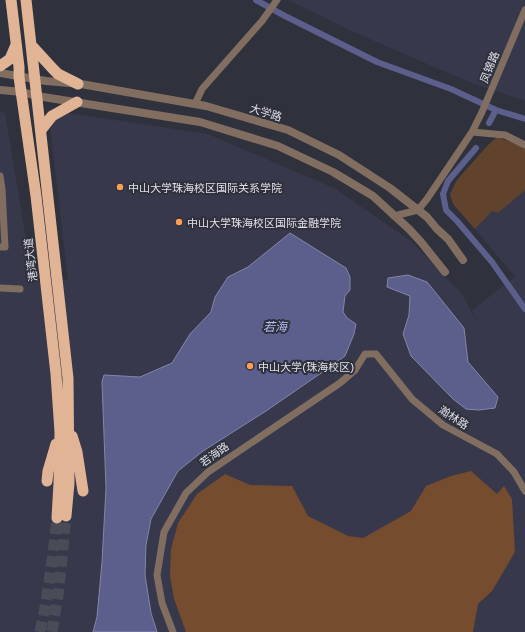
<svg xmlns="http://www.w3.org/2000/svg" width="525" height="632" viewBox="0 0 525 632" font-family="'Golos Text','Noto Sans SC',sans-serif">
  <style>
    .built { fill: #37384b }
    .green { fill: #61432d }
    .forest { fill: #754c2e }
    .water { fill: #5c5f8c; stroke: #8386a8 }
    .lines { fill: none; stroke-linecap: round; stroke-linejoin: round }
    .canal { stroke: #5c5f8c; stroke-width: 6 }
    .trunk-tunnel { stroke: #494b57; stroke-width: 11; stroke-dasharray: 11 5.5; stroke-linecap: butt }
    .minor { stroke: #816e60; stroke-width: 7 }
    .tertiary { stroke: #816e60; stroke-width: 8 }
    .trunk { stroke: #e0b495; stroke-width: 11 }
    .poi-dot { fill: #fc9d53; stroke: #2f313d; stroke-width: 1.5 }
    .labels { text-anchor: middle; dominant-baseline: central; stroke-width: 4; stroke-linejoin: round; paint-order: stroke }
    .street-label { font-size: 11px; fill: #dfe0e8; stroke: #2f313d }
    .poi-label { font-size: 11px; fill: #dfe0e8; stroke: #2f313d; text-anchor: start }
    .water-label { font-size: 12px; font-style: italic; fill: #babff8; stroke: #2f313d }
  </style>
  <rect width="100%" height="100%" fill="#2f313d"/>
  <path class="built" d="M288,0H525V101L469,82L358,34Z
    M48,110L208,134L334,188L411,241L462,294L481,329L472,310L515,277L475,229L453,204L450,194L457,180L488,145L525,147V632H0V112L5,113L33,280H68Z"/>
  <path class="green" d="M497,137L525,147V190L498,213L492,211L475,229L453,204L450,194L457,180L488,145Z"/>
  <path class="forest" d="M471,471L497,494L504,486L512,499L515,552L492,591L478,604L473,632H186L174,599L170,576L171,549L178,523L197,494L225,474L250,485L292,486L308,516L348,536L363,538L411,511L426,486L451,476Z"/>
  <path class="water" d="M290,233L346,268L350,277V290L345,296L343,312L347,318L356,324L354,334L345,356L327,369L266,411L203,451L178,471L151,519L146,545L145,575L151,613L157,632H93L97,617L102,562L106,488L102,382L104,375L140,377L172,363L190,334L211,312L215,297L228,277L248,267Z
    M408,275L427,282L464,328L468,362L498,397L495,408L479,410L466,409L453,399L411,356L403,334L409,315L410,296L387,287L388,278Z"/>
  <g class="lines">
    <path class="canal" d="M256,0L285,16L377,62L451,89L496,110L525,119
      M489,123L496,110
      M476,148L448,181L443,194L446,210L457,221L492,262L525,309"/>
    <path class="trunk-tunnel" d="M40,632C48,595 53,556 57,518
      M52,632L59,589L66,516"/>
    <path class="minor" d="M195,104L202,89L262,21L277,0
      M472,132L482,112L525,10
      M0,176L2,189L5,247H0
      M394,216L418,210L427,199L472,132L505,135L525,145
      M0,288L20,289
      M173,632L162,603L157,575L164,532L186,493L208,472L340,383L355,370L365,354H376L412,399L443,425L497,454L514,472L525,491"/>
    <path class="tertiary" d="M0,73L46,81L81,84L206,106L288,130L339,155L390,188L427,217L437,229L448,239L463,260
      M0,90L22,92L37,96L200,122L278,146L333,172L373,196L409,229L421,242L445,272"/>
    <path class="trunk" d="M11,0L19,67V77L36,196L56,374L60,432L59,483L57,518
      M26,0L68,378L69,483L66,516
      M32,46L53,69L58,74L78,84
      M0,66L10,59L16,45
      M41,130L52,116L77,102
      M72,436L77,452L83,491
      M47,481L48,471L56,444"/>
  </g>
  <g class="poi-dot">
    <circle cx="120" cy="187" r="4"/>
    <circle cx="179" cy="222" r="4"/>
    <circle cx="250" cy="366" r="4"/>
  </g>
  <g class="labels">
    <g class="street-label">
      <text transform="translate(489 67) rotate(-68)">凤锦路</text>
      <text transform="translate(266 112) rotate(17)">大学路</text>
      <text transform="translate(30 260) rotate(-97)">港湾大道</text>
      <text transform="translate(454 417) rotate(33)">瀚林路</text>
      <text transform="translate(214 454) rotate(-36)">若海路</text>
    </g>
    <g class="poi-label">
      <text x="128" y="187">中山大学珠海校区国际关系学院</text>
      <text x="187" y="222">中山大学珠海校区国际金融学院</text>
      <text x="258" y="366">中山大学(珠海校区)</text>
    </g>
    <g class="water-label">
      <text x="275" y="326">若海</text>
    </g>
  </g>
</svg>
